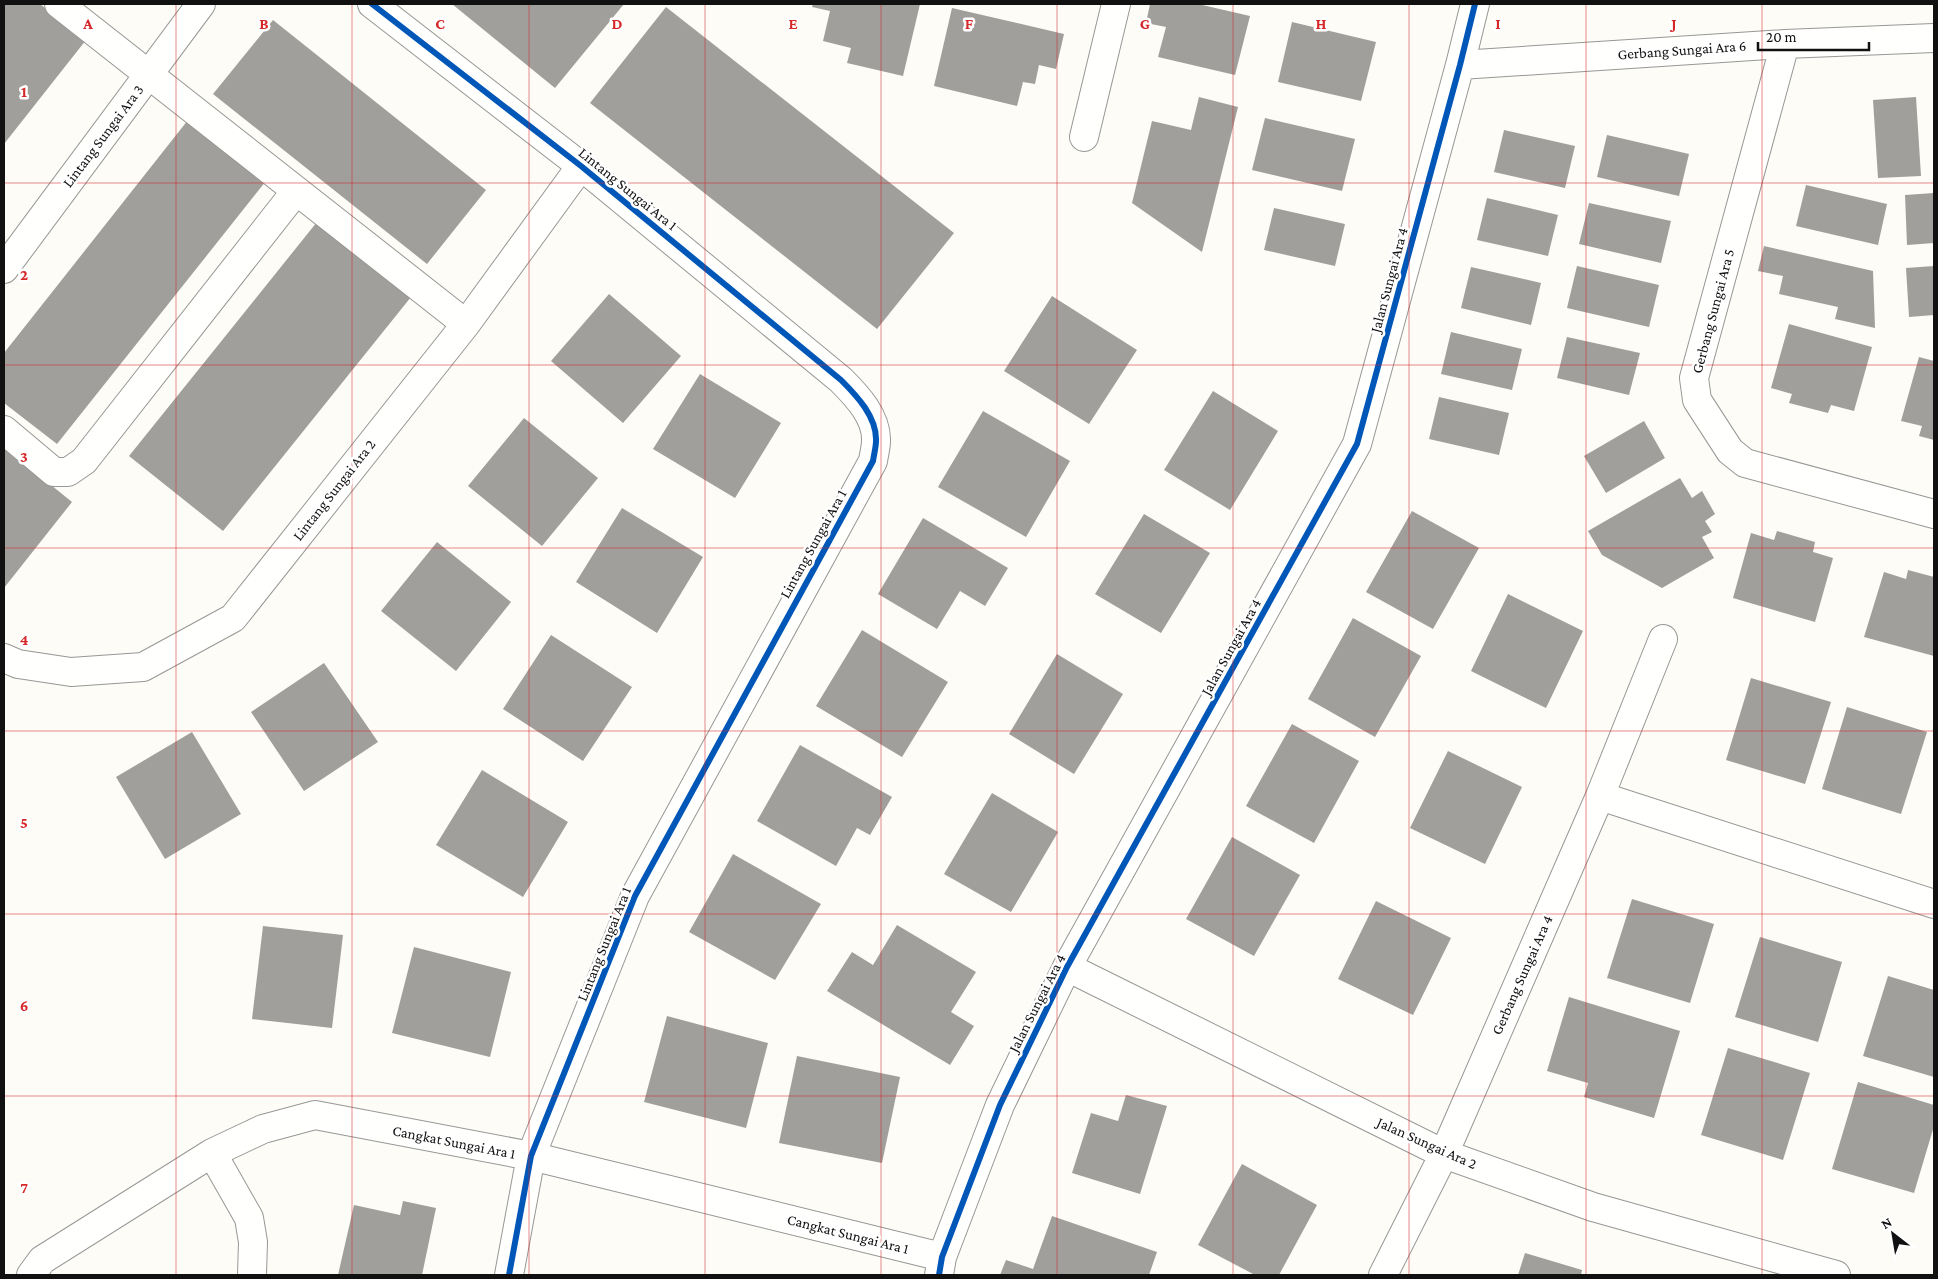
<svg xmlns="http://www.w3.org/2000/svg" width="1938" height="1279" viewBox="0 0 1938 1279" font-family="'Crimson Pro',serif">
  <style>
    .building { fill: #a19f9c }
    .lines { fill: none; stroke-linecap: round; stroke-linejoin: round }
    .minor-casing { stroke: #979795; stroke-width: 30 }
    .minor { stroke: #fffffe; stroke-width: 28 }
    .cycleway-casing { stroke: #fff; stroke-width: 9 }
    .cycleway { stroke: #0057b8; stroke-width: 6 }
    .grid { fill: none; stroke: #d62828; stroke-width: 1; stroke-opacity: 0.55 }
    .labels { text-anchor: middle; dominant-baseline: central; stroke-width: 5; stroke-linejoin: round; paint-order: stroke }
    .street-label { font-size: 15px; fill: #111; stroke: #fff }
    .grid-label { font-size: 16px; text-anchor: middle; font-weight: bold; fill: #d62828; stroke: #fff; stroke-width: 5; stroke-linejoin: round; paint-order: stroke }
  </style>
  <rect width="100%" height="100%" fill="#fdfcf7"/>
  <path class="building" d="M4,4H40L86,40L4,144Z
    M452,4H624L555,88Z
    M813,4H920L903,76L847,63L851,48L823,41L830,11L812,7Z
    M1150,4H1198L1250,16L1235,75L1158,57L1166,27L1146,23Z
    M666,7L954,233L877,329L590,103Z
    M952,8L1064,34L1056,69L1039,65L1035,84L1023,82L1017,106L934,86Z
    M273,20L486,190L427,264L213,94Z
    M1292,22L1376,42L1361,101L1278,82Z
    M1199,97L1238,107L1202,252L1132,203L1152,121L1191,130Z
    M1916,97L1921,176L1878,178L1873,100Z
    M1265,118L1355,139L1342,191L1252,170Z
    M188,120L266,181L57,444L4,403V353Z
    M1504,130L1575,146L1565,188L1494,172Z
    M1607,135L1689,154L1679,196L1597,177Z
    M1806,185L1887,204L1878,245L1796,226Z
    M1934,193V243L1907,245L1905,195Z
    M1487,198L1558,215L1548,256L1477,240Z
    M1589,203L1671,221L1661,263L1579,244Z
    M1274,208L1345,224L1335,266L1264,250Z
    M317,222L411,297L223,531L129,456Z
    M1764,246L1873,271L1875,328L1835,319L1838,307L1779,294L1783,276L1758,271Z
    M1577,266L1659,285L1649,327L1567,308Z
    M1934,266V315L1909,317L1906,268Z
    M1471,267L1541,283L1531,325L1461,308Z
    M609,294L681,356L623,423L551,361Z
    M1052,296L1137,350L1089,424L1004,371Z
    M1789,324L1872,347L1854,411L1831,405L1828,413L1789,403L1792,394L1771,388Z
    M1451,332L1522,349L1512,390L1441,374Z
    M1567,337L1640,353L1629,395L1557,378Z
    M1919,357L1934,361V440L1919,436L1922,426L1901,421Z
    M700,374L781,423L735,498L653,449Z
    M1213,391L1278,431L1230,510L1164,470Z
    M1439,397L1509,413L1499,455L1429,439Z
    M983,411L1070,461L1026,537L938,487Z
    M524,418L598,478L542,546L468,486Z
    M1644,421L1665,458L1606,493L1584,456Z
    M4,447L72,502L4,588Z
    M1680,478L1692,498L1702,491L1715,514L1705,521L1712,532L1702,537L1714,558L1662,588L1602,555L1588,531Z
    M622,508L703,557L657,633L576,582Z
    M1412,511L1479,548L1433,629L1366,592Z
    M1144,514L1210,553L1161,633L1095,594Z
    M923,518L1008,568L985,606L960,591L937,629L878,594Z
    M1777,531L1815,542L1813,552L1833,558L1815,622L1733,598L1751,533L1774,540Z
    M437,542L511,602L456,671L381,611Z
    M1908,570L1934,577V656L1864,637L1884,572L1906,579Z
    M1508,594L1583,631L1546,708L1471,671Z
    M1353,618L1421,656L1375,737L1308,699Z
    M862,630L948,682L902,757L816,706Z
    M551,635L632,687L583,761L503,709Z
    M1057,654L1123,694L1074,774L1009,734Z
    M324,663L378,742L304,791L251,712Z
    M1751,678L1831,702L1805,784L1726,760Z
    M1847,707L1927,732L1901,814L1822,789Z
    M1292,724L1359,761L1314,843L1246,806Z
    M192,732L241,814L165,859L116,777Z
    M800,745L892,797L870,835L857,828L836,866L757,821Z
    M1448,751L1522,787L1485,864L1410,828Z
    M482,770L568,822L523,897L436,845Z
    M992,793L1058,832L1011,912L944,874Z
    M1232,837L1300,875L1254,956L1186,919Z
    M733,854L821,904L775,980L689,932Z
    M1632,899L1714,924L1690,1003L1607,978Z
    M1376,901L1451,938L1413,1015L1338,979Z
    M897,925L976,972L951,1012L974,1026L950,1065L827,991L852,952L873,965Z
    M263,926L343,935L332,1028L252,1019Z
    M1760,937L1842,962L1818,1042L1735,1017Z
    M414,947L511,972L490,1057L392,1033Z
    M1888,976L1934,990V1077L1863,1056Z
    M1569,997L1680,1031L1654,1118L1584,1097L1588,1083L1547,1071Z
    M667,1016L768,1043L746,1128L644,1102Z
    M1728,1048L1810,1073L1783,1160L1701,1135Z
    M797,1056L900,1077L882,1163L779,1143Z
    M1858,1082L1934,1105V1126L1914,1193L1832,1169Z
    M1126,1095L1167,1106L1140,1194L1072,1173L1091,1113L1118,1121Z
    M1242,1164L1317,1205L1279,1275H1255L1198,1245Z
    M403,1201L436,1208L422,1275H338L354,1205L400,1215Z
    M1052,1216L1157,1252L1149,1275H1000L1006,1260L1033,1269Z
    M1525,1253L1582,1270L1581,1275H1518Z"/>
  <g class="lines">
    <g class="minor-casing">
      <path id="minor" d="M59,4L466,324
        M372,4L581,166L841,380C857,396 877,417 876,441C876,447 874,454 873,461L635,896L531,1156L509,1275
        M1785,44L1694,378L1697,400L1730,451L1745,463L1934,514
        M1460,65L1785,44L1934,38
        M1084,137L1116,4
        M4,269L201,4
        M4,430L54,472H68L84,461L296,191
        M4,658L18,664L71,672L143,667L233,618L466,324L581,166
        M1600,796L1934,904
        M1067,967L1444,1154L1593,1207L1836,1275
        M212,1153L249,1218L253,1242L252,1275
        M31,1275L42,1260L212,1153L263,1129L315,1115L531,1156L942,1257
        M939,1275L942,1257L1000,1105L1067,967L1357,444L1460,65L1475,4
        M1383,1275L1444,1154L1600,796L1663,639"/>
    </g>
    <use href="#minor" class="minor"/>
    <g class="cycleway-casing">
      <path id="cycleway" d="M372,4L581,166L841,380C857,396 877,417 876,441C876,447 874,454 873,461L635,896L531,1156L509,1275
        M939,1275L942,1257L1000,1105L1067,967L1357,444L1460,65L1475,4"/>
    </g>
    <use href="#cycleway" class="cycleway"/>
  </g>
  <path class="grid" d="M176,4V1275M352,4V1275M529,4V1275M705,4V1275M881,4V1275M1057,4V1275M1233,4V1275M1409,4V1275M1586,4V1275M1762,4V1275M4,183H1934M4,365H1934M4,548H1934M4,731H1934M4,914H1934M4,1096H1934"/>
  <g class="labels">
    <g class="street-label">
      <text transform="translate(1682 50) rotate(-4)">Gerbang Sungai Ara 6</text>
      <text transform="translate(103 136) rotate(-53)">Lintang Sungai Ara 3</text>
      <text transform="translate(628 189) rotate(39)">Lintang Sungai Ara 1</text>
      <text transform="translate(1389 280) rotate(-75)">Jalan Sungai Ara 4</text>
      <text transform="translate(1713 311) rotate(-75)">Gerbang Sungai Ara 5</text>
      <text transform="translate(334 490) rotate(-52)">Lintang Sungai Ara 2</text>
      <text transform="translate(813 544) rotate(-61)">Lintang Sungai Ara 1</text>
      <text transform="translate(1231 647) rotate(-61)">Jalan Sungai Ara 4</text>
      <text transform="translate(604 944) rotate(-68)">Lintang Sungai Ara 1</text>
      <text transform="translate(1522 975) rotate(-66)">Gerbang Sungai Ara 4</text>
      <text transform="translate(1037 1003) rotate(-63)">Jalan Sungai Ara 4</text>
      <text transform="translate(454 1142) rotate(11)">Cangkat Sungai Ara 1</text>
      <text transform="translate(1427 1143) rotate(24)">Jalan Sungai Ara 2</text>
      <text transform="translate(848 1234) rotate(14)">Cangkat Sungai Ara 1</text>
    </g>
  </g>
  <g class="grid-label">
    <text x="88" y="29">A</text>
    <text x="264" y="29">B</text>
    <text x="440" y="29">C</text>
    <text x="617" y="29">D</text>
    <text x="793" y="29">E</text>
    <text x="969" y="29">F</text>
    <text x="1145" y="29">G</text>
    <text x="1321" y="29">H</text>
    <text x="1498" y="29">I</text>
    <text x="1674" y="29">J</text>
    <text x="24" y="97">1</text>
    <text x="24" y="280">2</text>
    <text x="24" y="462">3</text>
    <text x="24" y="645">4</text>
    <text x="24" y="828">5</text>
    <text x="24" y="1011">6</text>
    <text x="24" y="1193">7</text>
  </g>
  <rect width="1938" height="1279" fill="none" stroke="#111111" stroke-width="10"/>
  <g transform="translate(1893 1234) rotate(329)" stroke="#ffffff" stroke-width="4" paint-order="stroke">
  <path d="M0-4L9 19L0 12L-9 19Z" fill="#111111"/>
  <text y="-8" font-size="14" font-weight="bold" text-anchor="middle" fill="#111111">N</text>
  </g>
  <path d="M1758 42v8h111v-8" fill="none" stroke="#111111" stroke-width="2.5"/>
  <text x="1766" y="42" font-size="15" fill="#111111" stroke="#ffffff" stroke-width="4" paint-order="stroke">20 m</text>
</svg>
